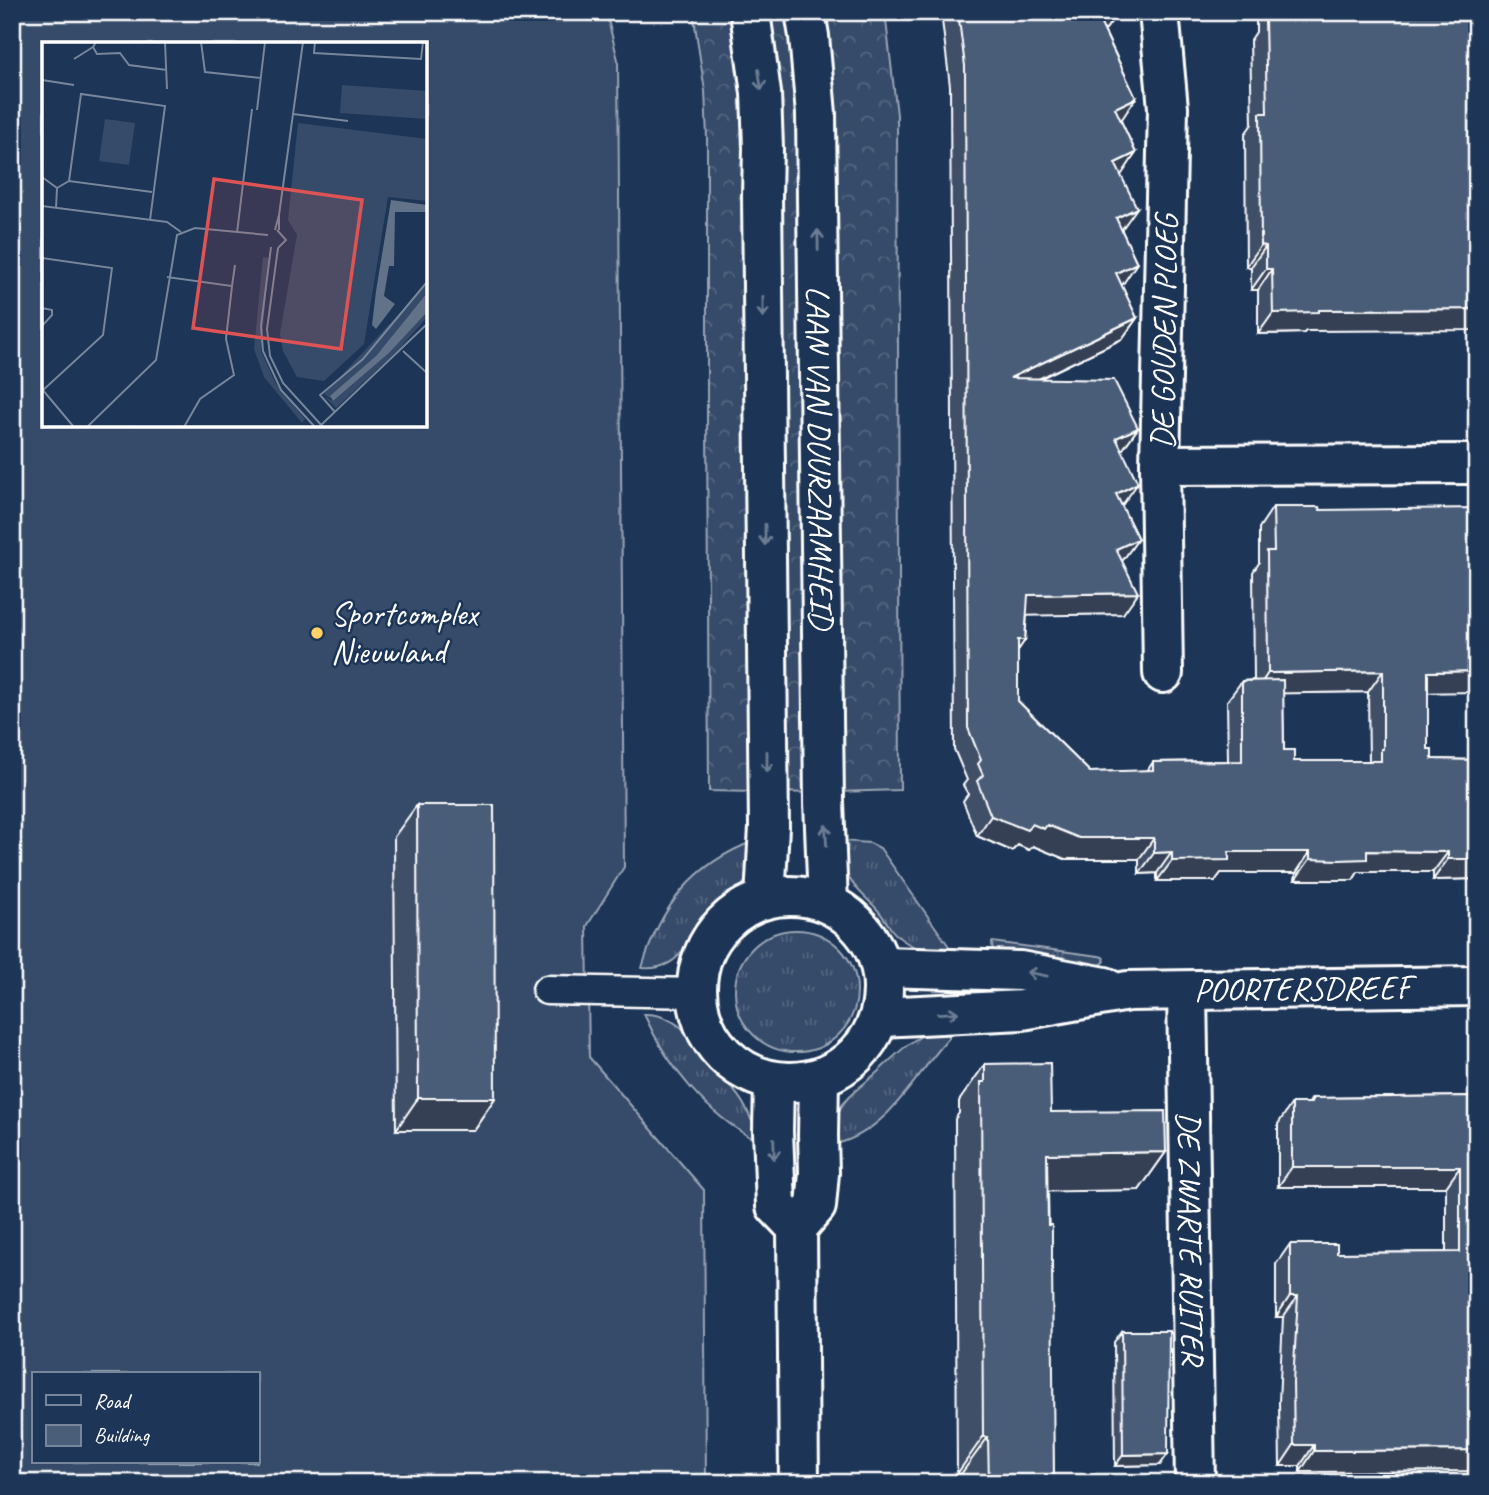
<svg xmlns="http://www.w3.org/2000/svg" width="1489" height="1495" viewBox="0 0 1489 1495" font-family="Caveat,sans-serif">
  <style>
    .grass { fill: url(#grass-tufts); stroke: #9aa5b4; stroke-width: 2 }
    .forest { fill: url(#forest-crowns); stroke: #9aa5b4; stroke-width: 2 }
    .pitch { fill: #364b69; stroke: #9aa5b4; stroke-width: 2; fill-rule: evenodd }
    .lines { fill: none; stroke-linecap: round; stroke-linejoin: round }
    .service-casing { stroke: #fff; stroke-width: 33 }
    .minor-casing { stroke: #fff; stroke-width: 44 }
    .tertiary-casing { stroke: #fff; stroke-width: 44 }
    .service { stroke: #1d3557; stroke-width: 28 }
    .minor { stroke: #1d3557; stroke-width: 38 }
    .tertiary { stroke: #1d3557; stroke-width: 38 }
    .wall { fill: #405068; stroke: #fff; stroke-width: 2; fill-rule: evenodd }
    .shaded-wall { fill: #344155; stroke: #fff; stroke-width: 2 }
    .building { fill: #4a5d79; stroke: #fff; stroke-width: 2 }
    .oneway { stroke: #6c7c92 }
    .poi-dot { fill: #ffd166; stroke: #1d3557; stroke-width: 2.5 }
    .labels { text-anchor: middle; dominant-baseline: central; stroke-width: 5; stroke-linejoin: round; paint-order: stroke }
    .street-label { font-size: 33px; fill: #fff; stroke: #1d3557 }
    .poi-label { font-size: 33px; fill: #fff; stroke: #1d3557; text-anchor: start }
    .inset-road { fill: none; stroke: #77869a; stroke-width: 2 }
    .view { fill: #de5353; fill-opacity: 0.15; stroke: #de5353; stroke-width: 3.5 }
    .inset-edge { fill: none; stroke: #fff; stroke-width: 3.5 }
  </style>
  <defs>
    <pattern id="grass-tufts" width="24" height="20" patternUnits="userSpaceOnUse" patternTransform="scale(1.75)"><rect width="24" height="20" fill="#364b69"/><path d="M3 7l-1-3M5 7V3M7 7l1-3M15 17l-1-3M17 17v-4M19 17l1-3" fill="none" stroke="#546680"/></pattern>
    <pattern id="forest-crowns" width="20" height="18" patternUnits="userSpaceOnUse" patternTransform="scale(1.75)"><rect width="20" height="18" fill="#364b69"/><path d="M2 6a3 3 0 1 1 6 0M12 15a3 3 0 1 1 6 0" fill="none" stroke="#546680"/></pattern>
  </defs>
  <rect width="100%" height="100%" fill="#1d3557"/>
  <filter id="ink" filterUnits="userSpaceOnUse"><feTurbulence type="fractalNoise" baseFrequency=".0143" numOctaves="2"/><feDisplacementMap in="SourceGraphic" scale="14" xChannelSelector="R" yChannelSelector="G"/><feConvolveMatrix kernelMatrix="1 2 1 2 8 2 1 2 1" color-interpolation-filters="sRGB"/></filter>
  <g filter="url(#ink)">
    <path class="grass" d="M754,841C753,854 754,867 747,879C736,897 716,905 703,920C692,934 684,955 669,963C660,968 651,969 642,968C660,907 693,864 754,841Z
      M842,841L870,843L880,848L948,945L949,955C928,953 905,947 891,929C886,921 881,913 875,907C863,895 846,881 843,863C842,856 842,849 842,841Z
      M735 991a61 61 0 1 1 122 0a61 61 0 1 1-122 0Z
      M992,942L1099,956L1103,957L1105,961L1102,964L1099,965L993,958Z
      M644,1014C664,1013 684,1026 694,1042C695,1044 697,1050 698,1052C701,1059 707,1064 711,1070C716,1075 722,1079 728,1084C743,1099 754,1120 757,1141C706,1114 667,1066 644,1014Z
      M949,1028V1038C915,1075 889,1131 836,1144C836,1135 835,1124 837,1116C843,1098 859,1088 873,1076C899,1054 911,1033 949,1028Z"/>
    <path class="forest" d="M693,12H737L744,76L754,792L709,791L707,417V138L705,91Z
      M765,12H791L799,70L808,793L782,792Z
      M820,12H885L897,115L900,790L837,792Z"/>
    <path class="pitch" d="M12,12H606L618,60L624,867L587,926L589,1057L704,1190L706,1483H12ZM44,44H425V425H44ZM33,1374H257V1462H33Z"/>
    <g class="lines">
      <g class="service-casing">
        <path id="service" d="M547,990L697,993"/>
      </g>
      <g class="minor-casing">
        <g id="minor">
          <path d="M1159,12L1168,108L1160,465L1477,464"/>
          <path d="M1160,465L1163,673"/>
          <path id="s1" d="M1187,991L1195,1483"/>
        </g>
      </g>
      <g class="tertiary-casing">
        <g id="tertiary">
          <path d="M750,12L761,93L763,148L762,197L769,827L765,899"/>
          <path id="s2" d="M805,12L809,36L816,114L824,802L828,903"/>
          <circle cx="790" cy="989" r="93"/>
          <path d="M882,967L1020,971L1105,987"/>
          <path id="s3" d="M880,1017L1022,1010L1128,991L1477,986"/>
          <path d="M774,1081L773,1131L776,1206L797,1228L816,1206L819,1173L818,1135L819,1078"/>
          <path d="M797,1228L799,1483"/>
        </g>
      </g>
      <use href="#service" class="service"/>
      <use href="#minor" class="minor"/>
      <use href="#tertiary" class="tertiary"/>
    </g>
    <path class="wall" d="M941,12H1118L1106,29L1104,30L1136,98L1120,119L1136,153L1121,174L1122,229H1121L1137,263L1121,285L1137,318L1122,339L1039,379L1138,428L1122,450L1123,504L1121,505L1138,539L1122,561L1123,614L1027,615L1025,640L1018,650V701L1090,772L1147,771L1153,762L1228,761L1227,701L1242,681L1254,680L1253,572L1259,563V528L1273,507L1320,510L1428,693V749L1432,759L1477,760V879L1433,880V872H1358L1353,880H1295L1296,873H1221L1215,881H1157V873L1139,874V859H1065L1033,846L1029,850L1018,845L1012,851L977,836L963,801L968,794L963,785L967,780L954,749L950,86ZM1368,692L1369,761H1294L1284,750L1283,693Z
      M1256,12H1477L1304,333L1258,334V290H1251V267H1246L1245,134L1252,124L1250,41L1256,32Z
      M417,805L495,1098L473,1130H396L394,837Z
      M985,1064L1051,1112L1166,1152L1139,1190L1048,1191L1054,1483H962L961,1474H957L955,1119L959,1113V1101Z
      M1477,1096V1471L1300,1472V1466H1280L1279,1402L1283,1317H1276V1264L1290,1244L1337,1253L1446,1252V1187H1278V1124L1292,1103H1309L1312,1098Z
      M1122,1331L1160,1465L1115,1466L1114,1342Z"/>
    <path class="shaded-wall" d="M1113,12H1118L1106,29L1084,40L1099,20Z
      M1136,98L1122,119L1101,129L1115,108Z
      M1136,153L1122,174L1101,184L1115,163Z
      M1137,208L1122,229L1101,239L1116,218Z
      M1261,245L1266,246L1251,267H1246Z
      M1137,263L1123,284L1102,294L1116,273Z
      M1266,269H1272L1258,290H1251Z
      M1477,309V330L1306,331L1304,333L1258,334L1273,313L1319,310Z
      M1137,318L1122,339L996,399L1010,378Z
      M1138,428L1123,449L1102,459L1116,438Z
      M1138,483L1123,504L1102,514L1116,494Z
      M1138,539L1123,560L1102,570L1116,549Z
      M1138,593L1123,614L1013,616L1028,595Z
      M1018,640H1025L1011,661Z
      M1383,671L1368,692L1254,694L1268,673Z
      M1477,671V692L1413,693L1428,672Z
      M991,816L1032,824L1154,838L1139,859H1065L1033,846L1029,850L1018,845L1012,851L977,836Z
      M1367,851L1448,852L1433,872H1358L1353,880H1295L1310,859Z
      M1172,852L1157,873L1139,874L1154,853Z
      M1229,852H1310L1296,873H1221L1215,881H1157L1172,861Z
      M1448,859H1477V879L1433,880Z
      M418,1098H495L473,1130H396Z
      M1166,1152L1139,1190L1021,1192L1047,1154Z
      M1292,1167H1460L1446,1187H1278Z
      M1290,1296H1298L1283,1317H1276Z
      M983,1437H988L961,1474H957Z
      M1294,1445H1314L1300,1466H1280Z
      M1477,1450V1471L1300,1472L1314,1451Z
      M1168,1454L1160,1465L1115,1466L1123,1455Z"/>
    <path class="building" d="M958,12H1113L1099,20L1136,98L1115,108L1136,153L1115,163L1137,208L1116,218L1137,263L1116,273L1137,318L1010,378L1114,380L1138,428L1116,438L1138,483L1116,494L1138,539L1116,549L1138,593L1028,595L1025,640H1018V701L1090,772L1153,770V762L1242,761V681L1283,680L1284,750H1294V761H1381V749H1383V671L1268,673L1267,551H1274L1273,507H1319L1320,510L1477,508V671L1428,672V749H1432V759L1477,760V859H1448V852L1367,851V859L1339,860L1310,859V852H1229V860L1172,861V852L1154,853V838H1079L1047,825L1044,829L1032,824L1027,830L991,816L977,781L983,775L978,764L981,760L968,728L965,66Z
      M1271,12H1477V309L1319,310V312L1273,313L1272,269H1266V246L1261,245L1260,113H1267L1265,20L1271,19Z
      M417,805H494L495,1098H418Z
      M1050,1063L1051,1112L1165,1111L1166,1152L1047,1154L1048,1225H1052V1261L1054,1483H989L988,1437H983L981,1082H985V1064Z
      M1477,1096V1450L1314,1451V1445H1294L1293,1382L1298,1296H1290V1244H1337V1253L1460,1252V1167H1292V1103H1312V1098Z
      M1122,1331H1169L1168,1454L1123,1455Z"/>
    <defs><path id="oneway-shaft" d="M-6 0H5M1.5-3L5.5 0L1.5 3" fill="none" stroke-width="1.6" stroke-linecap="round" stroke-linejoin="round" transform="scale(1.75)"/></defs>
    <g class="oneway">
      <use href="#oneway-shaft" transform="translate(760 80) rotate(82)"/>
      <use href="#oneway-shaft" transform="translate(818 240) rotate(-91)"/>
      <use href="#oneway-shaft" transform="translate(763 307) rotate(90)"/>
      <use href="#oneway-shaft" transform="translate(765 535) rotate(90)"/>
      <use href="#oneway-shaft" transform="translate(767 762) rotate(90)"/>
      <use href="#oneway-shaft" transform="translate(826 835) rotate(-93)"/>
      <use href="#oneway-shaft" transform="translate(1037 974) rotate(-169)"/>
      <use href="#oneway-shaft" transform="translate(948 1013) rotate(-3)"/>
      <use href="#oneway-shaft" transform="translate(774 1149) rotate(88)"/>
    </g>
  </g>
  <circle class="poi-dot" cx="317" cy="633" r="7"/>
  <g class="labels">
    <g class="street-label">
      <text transform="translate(1164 332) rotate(-89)">DE GOUDEN PLOEG</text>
      <text stroke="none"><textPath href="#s2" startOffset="446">LAAN VAN DUURZAAMHEID</textPath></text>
      <text stroke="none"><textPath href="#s3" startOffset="424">POORTERSDREEF</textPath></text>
      <text stroke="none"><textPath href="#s1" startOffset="247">DE ZWARTE RUITER</textPath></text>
    </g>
    <g class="poi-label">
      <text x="331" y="614">Sportcomplex<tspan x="331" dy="38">Nieuwland</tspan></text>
    </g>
  </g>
  <g transform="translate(42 42)">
    <rect width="385" height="385" fill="#1d3557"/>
    <path d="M385,269V275L358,306L294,366L283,355L291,359L347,311Z" fill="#364b69"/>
    <path d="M221,215L227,216L219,309L234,342L263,377L260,381L222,335L212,307ZM385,242V251L334,314L288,356L282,352Z" fill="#364b69"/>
    <path d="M63,77L93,81L87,123L57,119Z" fill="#364b69"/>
    <path d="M300,43L385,49V77L298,71ZM256,81L385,97V159L346,155L322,302L282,339L255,335L241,309L238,292L255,193L246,178Z" fill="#364b69"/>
    <path d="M349,158L385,163V170H353L352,224H347L342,254L353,262L334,287L330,283L334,249ZM385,251V270L347,311L291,359L288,354L334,314Z" fill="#617289"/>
    <path class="inset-road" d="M54,0L51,5L55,12L78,11L87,23L125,28M123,0L125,47M159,0L163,30L219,36M273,0L272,11L379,17L381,0M32,17L51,5M0,38L32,43M215,68L223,0M251,72L306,79M0,135L15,146L14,166M27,139L39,52L123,64L108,178M15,146L27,139L110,150M0,164L125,180L139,190M237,173L261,0M233,188L237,173V188M235,188L244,198L236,206M195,191L210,67M229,205L219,284L221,309L239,348L273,385M236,206L225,287L228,314L241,341L281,385M0,216L70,226L61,293L0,349M125,235L190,244L184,297L192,333L158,357L142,385M190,244L193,223M0,266L10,268V273L0,284M361,309L385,331M0,347L31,384M293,370L278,353L321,317L385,240M45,385L114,318L135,193L153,186L226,193M277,385L385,282"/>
    <path class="view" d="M172,137L320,158L299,307L151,286Z"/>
    <rect width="385" height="385" class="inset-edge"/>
  </g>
  <rect width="1489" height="1495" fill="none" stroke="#1d3557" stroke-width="42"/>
  <rect x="21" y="21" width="1447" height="1453" fill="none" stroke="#fff" stroke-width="2.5" filter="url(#ink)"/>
  <rect x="32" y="1372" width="228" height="91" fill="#1d3557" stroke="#77869a" stroke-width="2"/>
  <rect x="46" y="1395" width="35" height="10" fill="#1d3557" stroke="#77869a" stroke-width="2"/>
  <text x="94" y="1408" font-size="21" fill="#ffffff">Road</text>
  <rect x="46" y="1425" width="35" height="21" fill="#4a5d79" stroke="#77869a" stroke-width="2"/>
  <text x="94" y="1442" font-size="21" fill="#ffffff">Building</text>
</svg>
